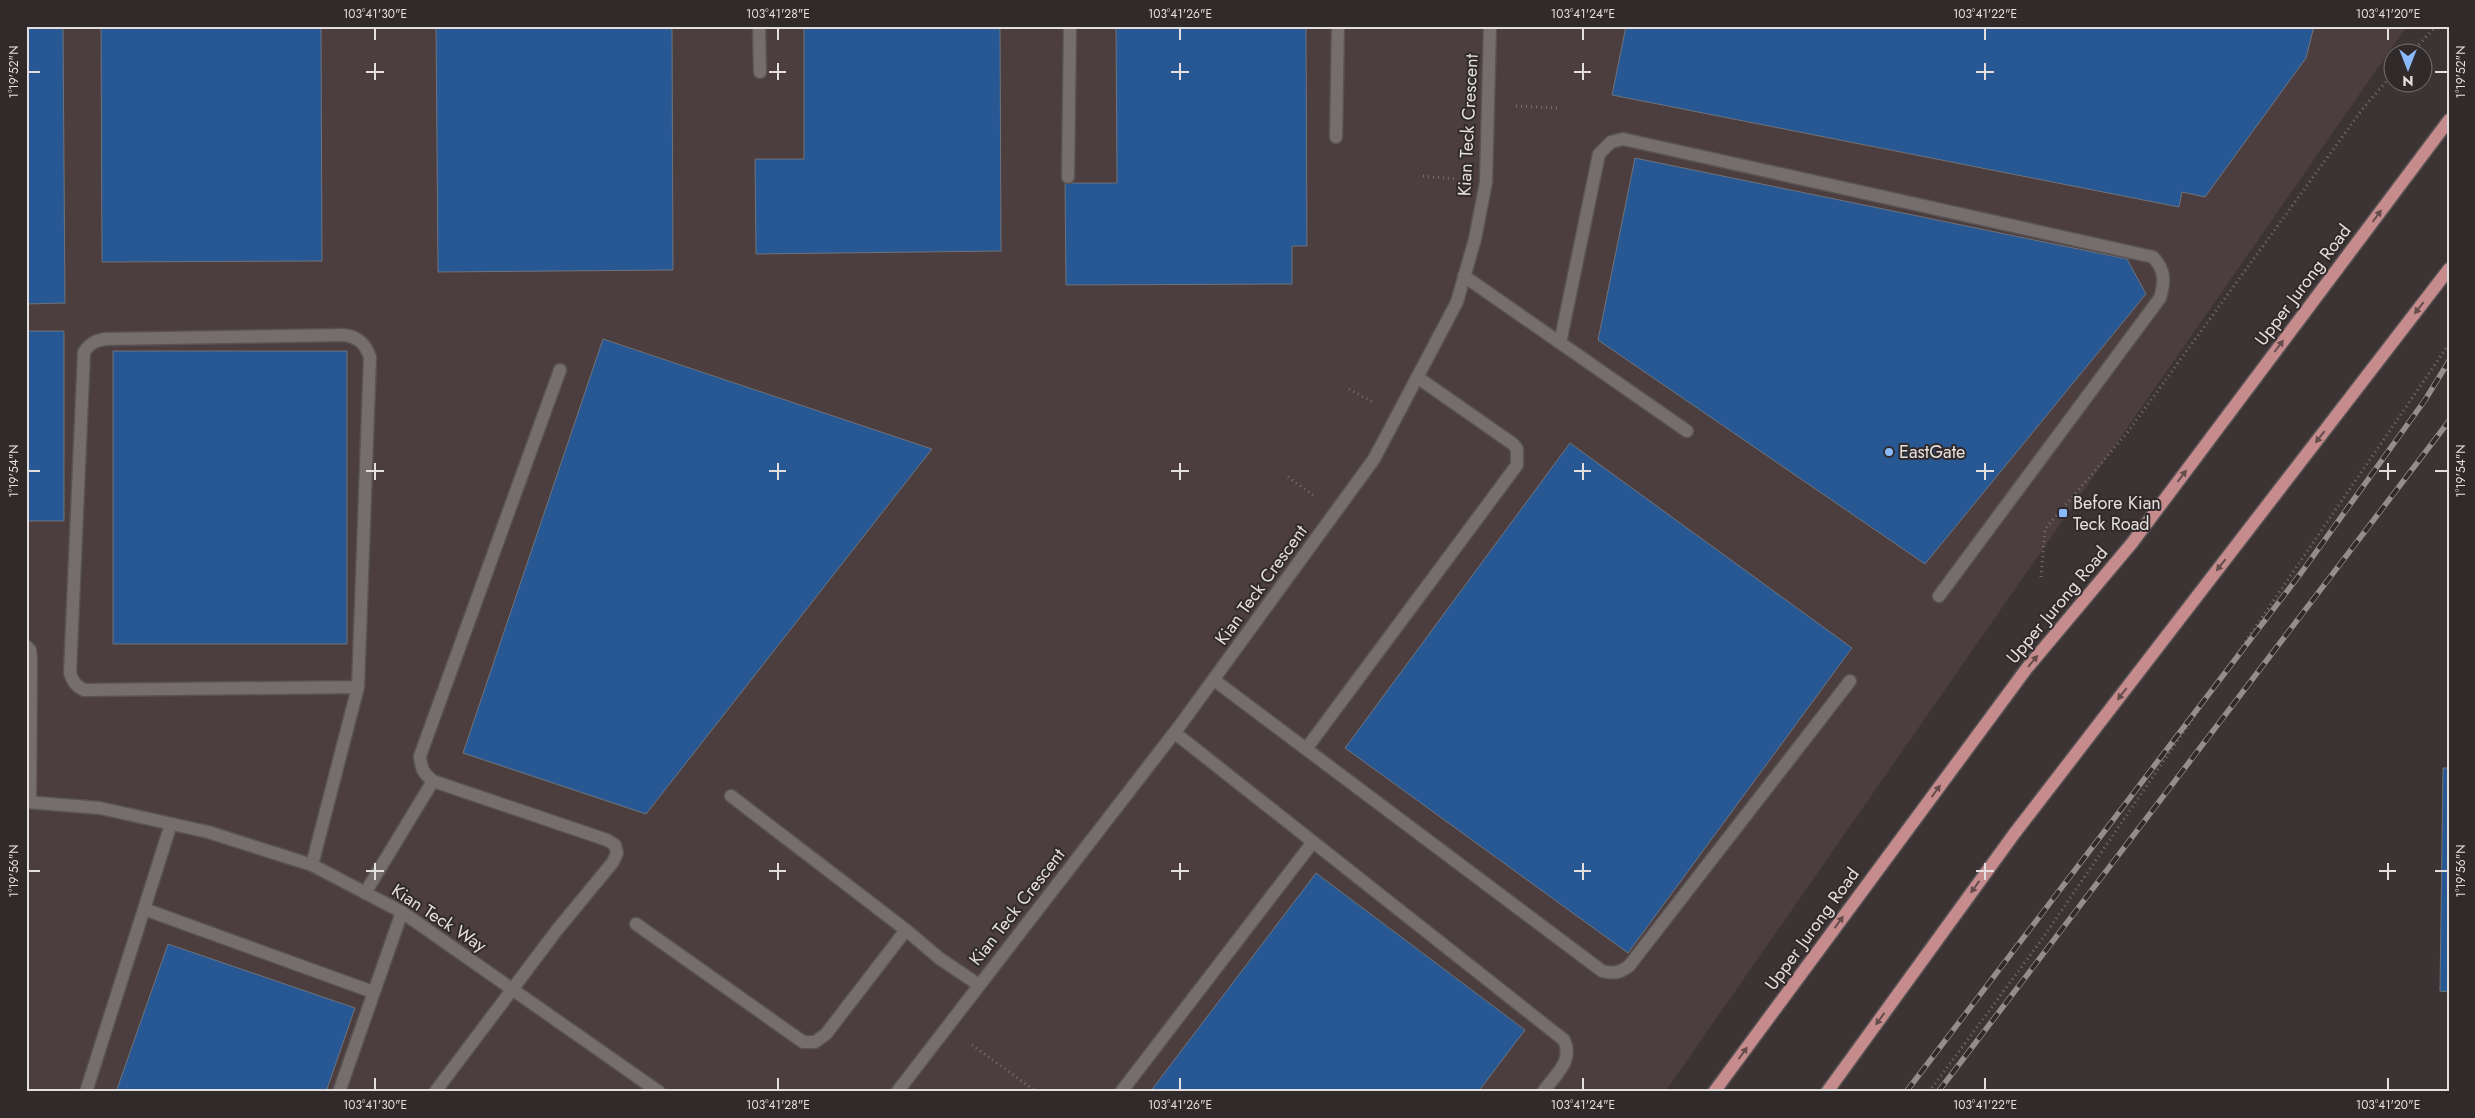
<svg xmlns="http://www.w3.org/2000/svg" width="2475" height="1118" viewBox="0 0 2475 1118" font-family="Jost,sans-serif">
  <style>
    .built { fill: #4c3d3e }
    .building { fill: #285894; stroke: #6f737a }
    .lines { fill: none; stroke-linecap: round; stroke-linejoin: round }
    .lane-casing { stroke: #585253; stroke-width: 15 }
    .street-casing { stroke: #585253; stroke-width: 15 }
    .primary-casing { stroke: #585253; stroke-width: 15 }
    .path { stroke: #777070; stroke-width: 3; stroke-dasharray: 1 4; stroke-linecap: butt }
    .lane { stroke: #766d6d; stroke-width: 12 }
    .street { stroke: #766d6d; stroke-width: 12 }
    .primary { stroke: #c68b8d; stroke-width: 12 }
    .rail-casing { stroke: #938d8d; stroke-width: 5.5 }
    .rail { stroke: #312a2a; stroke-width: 4; stroke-dasharray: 11; stroke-linecap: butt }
    .oneway { fill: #654c4d }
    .ticks { fill: none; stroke: #e4dfdf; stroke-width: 2 }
    .poi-dot { fill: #89bafc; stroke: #312a2a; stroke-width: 2 }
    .labels { text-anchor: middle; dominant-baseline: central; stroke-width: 4; stroke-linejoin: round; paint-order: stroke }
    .street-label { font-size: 18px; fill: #e4dfdf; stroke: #312a2a }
    .poi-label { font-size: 18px; fill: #e4dfdf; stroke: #312a2a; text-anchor: start }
    .neatline { fill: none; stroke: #e4dfdf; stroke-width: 2 }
    .ticks-label { font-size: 12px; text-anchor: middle; fill: #e4dfdf }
  </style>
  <rect width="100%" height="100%" fill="#3c3434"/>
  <path class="built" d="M26,26H2407L1665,1092H26Z"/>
  <path class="building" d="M26,26H63L65,303L26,304Z
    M101,26H321L322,261L102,262Z
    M436,26H672L673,270L438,272Z
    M804,26H1000L1001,251L756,254L755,159H804Z
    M1116,26H1306L1307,246H1292V284L1066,285L1065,183H1117Z
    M1626,26H2314L2306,58L2205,197L2182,192L2179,207L1612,95Z
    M1635,158L2127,259L2146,294L1925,564L1598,340Z
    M26,331H64V521H26Z
    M603,339L932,449L646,814L463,753Z
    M113,351H347V644H113Z
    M1570,443L1852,648L1628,953L1345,748Z
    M2443,768H2449V992L2440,991Z
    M1316,873L1525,1030L1478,1092H1150Z
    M168,944L355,1008L326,1092H116Z"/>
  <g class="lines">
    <g class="lane-casing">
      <path id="lane" d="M759,26L760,72
        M1336,137L1338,26
        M1068,177L1070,26
        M1464,276L1687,431
        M344,335C359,337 365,344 370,357L358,687L84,690C76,686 73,682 70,673L84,352C90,343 95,341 105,339Z
        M1560,343L1599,154L1611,142L1623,139L2153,257C2165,270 2165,281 2160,298L1939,596
        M26,646L30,650L31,659L30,802
        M1214,680L1602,971C1614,974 1619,973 1629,966L1850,681
        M1175,733L1564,1040C1574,1061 1555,1075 1543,1092
        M1306,749L1517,465V449L1513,444L1417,377
        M731,796L906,930L939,958L979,985
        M312,865L358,687
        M365,893L433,781
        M144,909L373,992
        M636,924L803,1042H815L826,1034L906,930
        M86,1092L171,824
        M339,1092L402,912
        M435,1092L557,930L613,862L617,853L615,845L607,840L433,781C423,773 421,768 420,756L560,370
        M1121,1092L1313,842"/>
    </g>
    <g class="street-casing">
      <path id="street" d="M26,802L100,808L208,832L312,865L402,912L659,1092
        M897,1092L1181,724L1374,459L1457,302L1475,239L1486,182L1490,26"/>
    </g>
    <g class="primary-casing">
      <path id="primary" d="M1714,1092L2027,668L2132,543L2449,120
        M1827,1092L2014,834L2449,269"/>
    </g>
    <path class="path" d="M2412,52L2436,26
      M1516,106L1558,108
      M1423,176L1456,179
      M1349,389L1372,402
      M1288,477L1313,495
      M2041,577L2045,529L2127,433L2364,107L2392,75
      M972,1045L1037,1092
      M1929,1092L2040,942L2449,344"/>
    <use href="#lane" class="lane"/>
    <use href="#street" class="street"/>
    <use href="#primary" class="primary"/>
    <g class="rail-casing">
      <path id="rail" d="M1906,1092L2301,573L2425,400L2449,361
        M1938,1092L2449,421"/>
    </g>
    <use href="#rail" class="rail"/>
  </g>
  <defs><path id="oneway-solid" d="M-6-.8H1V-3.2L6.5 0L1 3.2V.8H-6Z" transform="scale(1.25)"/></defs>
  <g class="oneway">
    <use href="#oneway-solid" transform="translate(2377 216) rotate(-53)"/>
    <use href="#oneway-solid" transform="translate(2419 308) rotate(128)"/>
    <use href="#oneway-solid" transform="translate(2279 346) rotate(-53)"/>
    <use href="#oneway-solid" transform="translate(2320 437) rotate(128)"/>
    <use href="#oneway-solid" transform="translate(2182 476) rotate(-53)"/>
    <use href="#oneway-solid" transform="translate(2221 565) rotate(128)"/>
    <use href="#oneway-solid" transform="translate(2033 661) rotate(-50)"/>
    <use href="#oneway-solid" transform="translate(2122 694) rotate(128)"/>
    <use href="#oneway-solid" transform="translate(1936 791) rotate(-54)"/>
    <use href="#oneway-solid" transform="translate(1975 887) rotate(126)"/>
    <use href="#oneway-solid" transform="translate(1839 922) rotate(-54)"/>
    <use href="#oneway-solid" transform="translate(1880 1019) rotate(126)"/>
    <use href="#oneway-solid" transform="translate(1743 1053) rotate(-54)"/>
  </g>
  <path class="ticks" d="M375,28V40M778,28V40M1180,28V40M1583,28V40M1985,28V40M2388,28V40M375,63V80M778,63V80M1180,63V80M1583,63V80M1985,63V80M28,72H40M366,72H384M769,72H786M1171,72H1189M1574,72H1591M1976,72H1994M2435,72H2448M375,463V480M778,463V480M1180,463V480M1583,463V480M1985,463V480M2388,463V480M28,471H40M366,471H384M769,471H786M1171,471H1189M1574,471H1591M1976,471H1994M2379,471H2396M2435,471H2448M375,863V880M778,863V880M1180,863V880M1583,863V880M1985,863V880M2388,863V880M28,871H40M366,871H384M769,871H786M1171,871H1189M1574,871H1591M1976,871H1994M2379,871H2396M2435,871H2448M375,1078V1090M778,1078V1090M1180,1078V1090M1583,1078V1090M1985,1078V1090M2388,1078V1090"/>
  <g class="poi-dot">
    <circle cx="1889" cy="452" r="5"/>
    <rect x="2058" y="508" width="10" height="10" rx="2.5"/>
  </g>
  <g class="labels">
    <g class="street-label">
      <text transform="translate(1468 125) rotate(-87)">Kian Teck Crescent</text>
      <text transform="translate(2303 285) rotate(-53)">Upper Jurong Road</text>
      <text transform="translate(1261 585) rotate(-54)">Kian Teck Crescent</text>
      <text transform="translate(2057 605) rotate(-50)">Upper Jurong Road</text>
      <text transform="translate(1017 907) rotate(-52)">Kian Teck Crescent</text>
      <text transform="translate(439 918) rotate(33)">Kian Teck Way</text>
      <text transform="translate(1812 929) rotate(-54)">Upper Jurong Road</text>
    </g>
    <g class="poi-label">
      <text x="1899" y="452">EastGate</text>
      <text x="2073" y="503">Before Kian<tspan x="2073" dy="21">Teck Road</tspan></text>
    </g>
  </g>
  <rect width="2475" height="1118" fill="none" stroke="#312a2a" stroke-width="55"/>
  <g transform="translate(2408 68) rotate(180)"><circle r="24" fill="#312a2a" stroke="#797272"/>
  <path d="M0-4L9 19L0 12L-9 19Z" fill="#89bafc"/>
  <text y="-8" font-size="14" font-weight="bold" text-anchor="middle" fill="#e4dfdf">N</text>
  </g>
  <rect x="28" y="28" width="2420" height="1062" class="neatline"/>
  <g class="ticks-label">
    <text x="375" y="18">103°41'30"E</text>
    <text x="778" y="18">103°41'28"E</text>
    <text x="1180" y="18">103°41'26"E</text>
    <text x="1583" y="18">103°41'24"E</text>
    <text x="1985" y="18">103°41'22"E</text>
    <text x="2388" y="18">103°41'20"E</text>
    <text transform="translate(2461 72) rotate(-90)" y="4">1°19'52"N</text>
    <text transform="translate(14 72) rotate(-90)" y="4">1°19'52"N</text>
    <text transform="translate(2461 471) rotate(-90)" y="4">1°19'54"N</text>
    <text transform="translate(14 471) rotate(-90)" y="4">1°19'54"N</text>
    <text transform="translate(2461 871) rotate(-90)" y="4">1°19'56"N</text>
    <text transform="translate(14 871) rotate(-90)" y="4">1°19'56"N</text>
    <text x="375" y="1109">103°41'30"E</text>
    <text x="778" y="1109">103°41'28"E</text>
    <text x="1180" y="1109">103°41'26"E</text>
    <text x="1583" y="1109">103°41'24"E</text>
    <text x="1985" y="1109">103°41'22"E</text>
    <text x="2388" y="1109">103°41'20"E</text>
  </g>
</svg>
